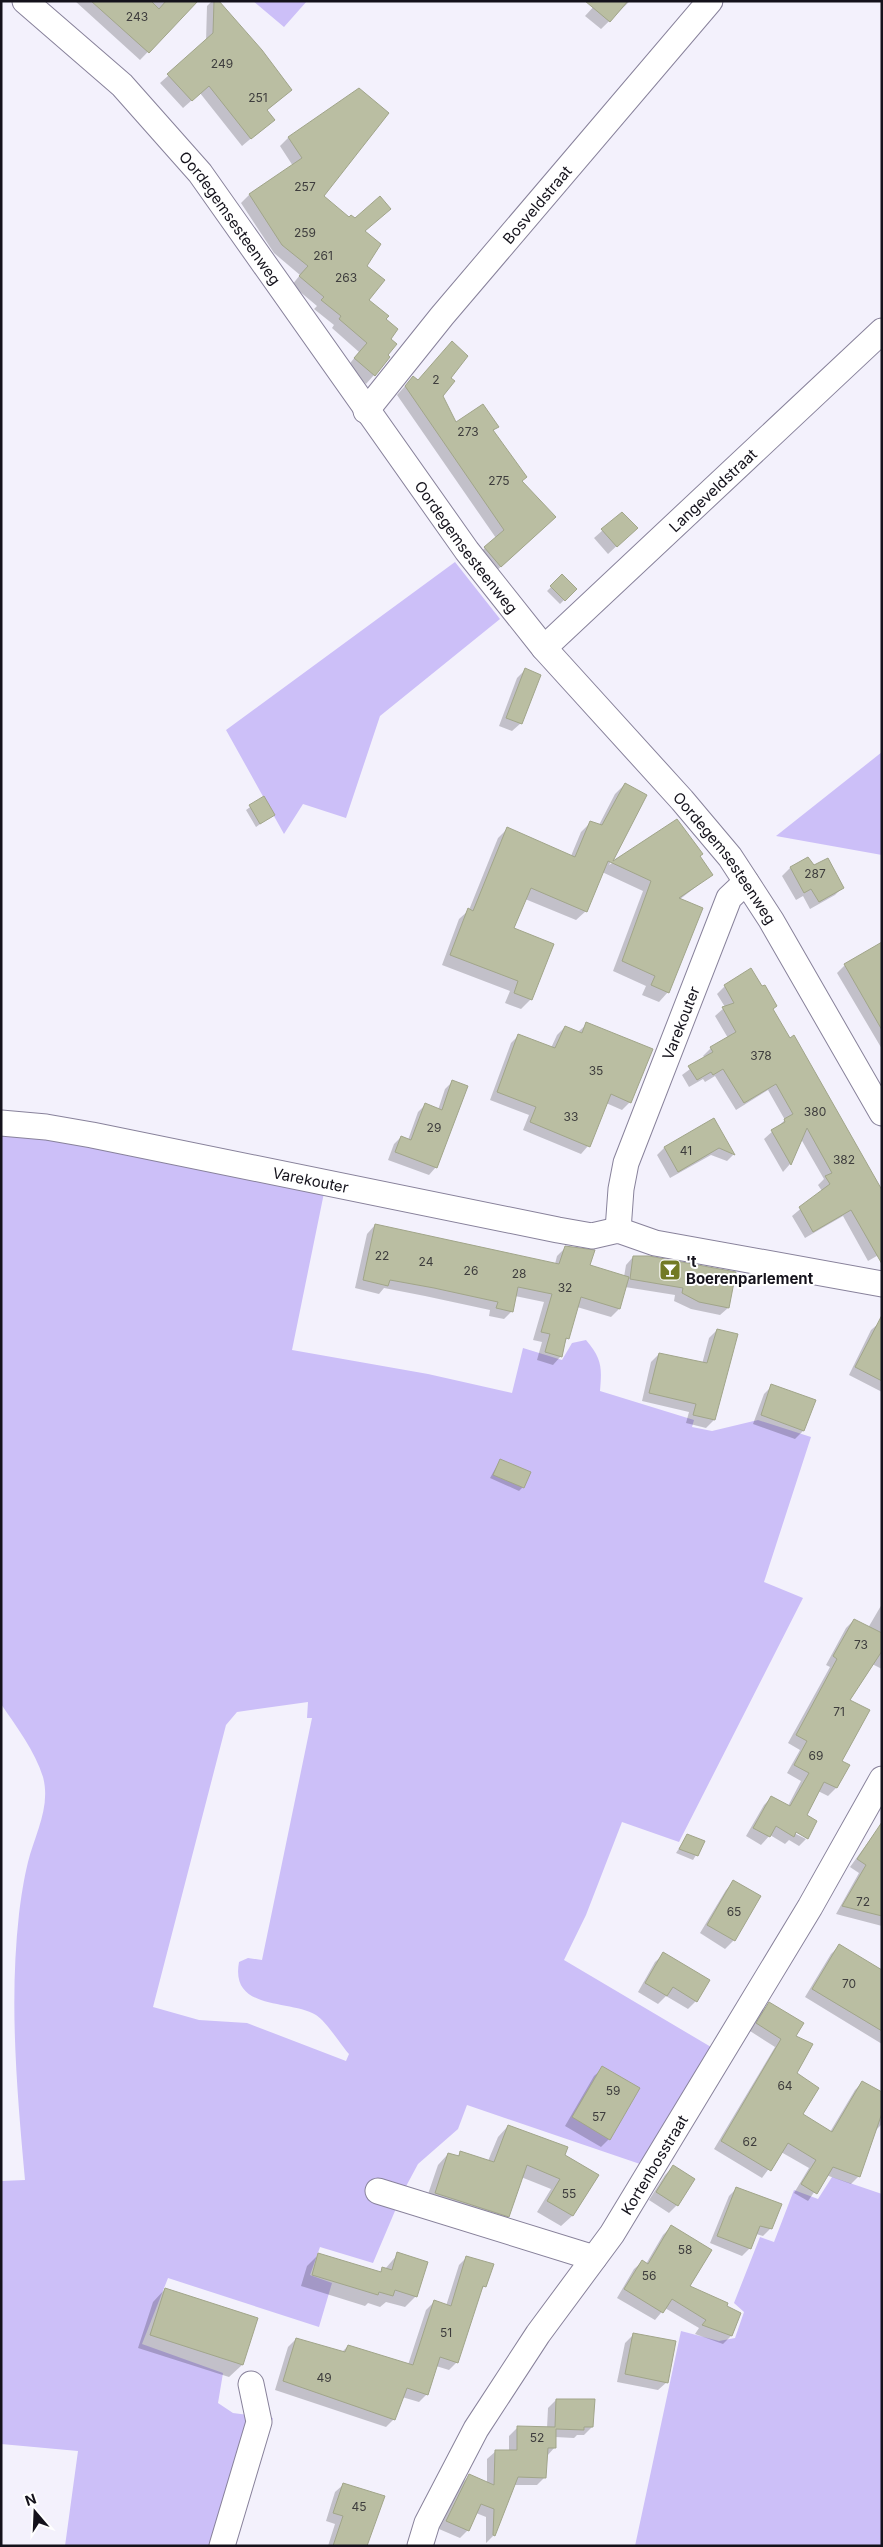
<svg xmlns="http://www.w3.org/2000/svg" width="883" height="2547" viewBox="0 0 883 2547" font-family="Inter,sans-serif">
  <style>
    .green { fill: #ccbff8; fill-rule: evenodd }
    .shadow { fill: #0003 }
    .building { fill: #babea2; stroke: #a1a58a }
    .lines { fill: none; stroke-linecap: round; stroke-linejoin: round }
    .minor-casing { stroke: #88829b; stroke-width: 27 }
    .minor { stroke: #fff; stroke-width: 25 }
    .labels { text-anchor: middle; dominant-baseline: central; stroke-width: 4; stroke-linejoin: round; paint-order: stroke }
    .number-label { font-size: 12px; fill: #3e3d3d }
    .street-label { font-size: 15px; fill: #14121b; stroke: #fff }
    .poi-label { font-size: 15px; font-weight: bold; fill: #14121b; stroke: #fff; text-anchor: start }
  </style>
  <rect width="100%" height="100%" fill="#f3f1fc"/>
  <path class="green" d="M253,1H307L284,27Z
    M455,562L500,619L380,716L346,818L303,804L284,834L226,730Z
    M882,752V855L776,836Z
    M1,1131L325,1188L292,1350L428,1374L512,1393L523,1348L562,1360L572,1343L586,1340C602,1359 602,1367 600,1391L694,1420L692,1427L712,1431L758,1420L811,1437L764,1582L803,1598L679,1842L622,1822L586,1915L564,1960L711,2047L640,2164L467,2105L458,2129L418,2164L403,2192L373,2263L320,2247L310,2275L332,2283L319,2327L168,2278L142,2344L223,2373L218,2403L233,2413L273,2418L233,2546H65L78,2451L1,2444V2181L25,2180C17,2091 9,2003 19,1914C21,1897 24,1878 28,1862C35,1834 51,1807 43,1777C35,1751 16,1726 1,1704ZM308,1702L307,1718H312L262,1960L248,1958L239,1962C230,2011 289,1999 316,2015C326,2021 340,2044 349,2054L346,2061L247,2023L199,2020L153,2007L226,1725L237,1712Z
    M832,2177L882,2194V2546H635L681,2331L719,2341L735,2338L744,2312L734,2303L760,2237L774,2242L794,2190L818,2199Z"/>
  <path class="shadow" d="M75,1H189L193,5L140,60Z
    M212,1H217L291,90L266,111L273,120L242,146L200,93L183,108L160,83L206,42L207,6Z
    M595,1H630L601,29L585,16L596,4Z
    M359,90L322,196L364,232L367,300L384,319L389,339L386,356L374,375L366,384L347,367L359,352L332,328L334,325L314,309L317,306L292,285L300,275L274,253L241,203L249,195L293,166L280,146L288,138Z
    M413,377L417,381L449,378L442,396L455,424L497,426L493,431L546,525L493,574L476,556L496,538L397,395Z
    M622,513L636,528L608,554L594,538Z
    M562,576L575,589L560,604L547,591Z
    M525,670L521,723L512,731L499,726L517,678Z
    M625,784L646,795L609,865L676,821L711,875L679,900L668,992L659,1002L642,995L646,986L613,971L643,891L602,872L586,911L576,920L525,899L512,928L531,999L521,1009L505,1003L510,991L442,965L459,919L469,910L498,838L508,828L571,856L581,832L591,822L599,825L615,794Z
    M263,798L273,815L256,827L246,810Z
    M808,858L813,867L843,887L835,895L810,909L803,896L796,900L782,876L790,868Z
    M882,943V1049L837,973L845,965Z
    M725,986L772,1010L882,1253L868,1261L843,1216L805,1238L792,1216L822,1191L818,1185L824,1179L801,1139L790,1164L783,1172L764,1139L785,1120L768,1090L736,1110L715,1076L705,1082L703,1079L689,1087L682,1075L705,1058L703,1056L711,1048L728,1038L715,1016L725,1007L717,994Z
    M587,1024L630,1102L622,1110L606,1103L588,1146L581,1154L523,1130L529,1115L490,1100L511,1043L519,1035L551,1048L557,1035L565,1027L578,1032Z
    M452,1082L436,1167L429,1175L388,1160L394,1144L401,1137L408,1140L418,1112L425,1105L438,1110L445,1089Z
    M713,1120L733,1155L727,1161L711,1155L670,1178L657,1155L664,1148Z
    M375,1225L555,1264L557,1256L566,1247L589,1266L624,1277L626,1265L633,1257L728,1308L720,1315L691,1309L674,1301L675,1295L625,1287L619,1309L611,1317L577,1307L561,1356L553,1365L537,1360L542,1342L533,1340L544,1302L515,1296L512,1311L504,1319L489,1316L490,1310L425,1296L384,1288L379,1294L355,1288L367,1234Z
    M879,1323L882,1324V1392L849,1375L871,1330Z
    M717,1330L736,1335L714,1420L706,1428L686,1423L689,1412L642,1401L651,1362L659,1354L702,1364L709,1338Z
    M772,1386L803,1431L795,1439L753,1424L764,1394Z
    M500,1460L523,1487L519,1491L490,1478Z
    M882,1604V1669L872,1664L849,1700L840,1761L848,1765L836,1788L828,1796L818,1791L805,1816L816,1822L806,1839V1836L792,1828L790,1831L806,1839L799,1846L789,1840L785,1844L770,1835L761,1845L746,1836L764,1805L772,1797L788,1806L801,1781L787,1773L800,1750L788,1743L830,1667L826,1665L846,1628L854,1620L868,1628Z
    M877,1830L882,1833V1926L836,1914L859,1873L850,1867Z
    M687,1836L704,1842L693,1860L676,1853Z
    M734,1882L759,1897L734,1940L725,1949L700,1933L726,1890Z
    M839,1946L882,1972V2044L805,1997L831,1954Z
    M664,1954L696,2001L688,2009L666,1996L658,2004L638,1992L655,1962Z
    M770,2003L794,2036L796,2073L802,2114L830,2132L855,2090L863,2082L882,2094V2124L874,2132L859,2176L851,2184L826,2175L808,2201L794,2193L809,2168L781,2152L762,2178L714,2149L775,2047L750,2031L762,2011Z
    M603,2068L609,2139L601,2147L565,2126L594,2076Z
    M508,2126L597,2176L572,2216L561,2226L537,2212L551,2189L521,2177L508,2216L498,2227L425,2203L438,2165L448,2154L456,2157L461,2153L488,2161L498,2137Z
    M673,2167L677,2205L669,2213L649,2200L665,2175Z
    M737,2188L771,2228L763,2236L756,2234L750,2248L742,2256L710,2243L729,2196Z
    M671,2227L688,2286L739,2313L731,2336L723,2344L695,2334L699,2328L665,2308L655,2320L617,2298L634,2269L642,2262L646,2264L663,2235Z
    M319,2254L378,2273L385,2269L398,2254L416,2296L405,2307L386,2302L380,2307L368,2303L365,2306L301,2286L307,2266Z
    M467,2257L485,2286L480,2290L457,2362L449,2370L436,2366L427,2394L419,2402L402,2397L394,2419L386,2427L275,2390L288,2347L296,2339L342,2352L348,2346L408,2365L426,2310L434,2302L446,2306L459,2265Z
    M165,2289L257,2319L242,2365L229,2377L138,2348L153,2302Z
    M634,2334L667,2382L658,2390L617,2382L625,2343Z
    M556,2400L592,2427L584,2435H577L574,2438L555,2437V2447L547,2456L545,2477L537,2485H514L494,2535L486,2543V2517L476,2513L468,2530L460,2538L439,2529L461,2484L469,2476L487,2483V2459L496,2451H509V2436L518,2427L547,2428L548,2408Z
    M344,2484L367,2546H328L335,2524L326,2521L335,2492Z"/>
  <path class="building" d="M91,1H151L159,9L166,1H198L149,53Z
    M214,1H219L262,50L292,90L267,110L275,120L251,139L209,86L192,101L167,74L213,33Z
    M585,1H628L610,22Z
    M359,88L389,113L324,196L349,217L351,215L355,218L380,196L391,209L365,231L381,244L367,266L385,280L369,300L389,316L386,319L398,329L391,339L397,344L388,355L390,357L375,376L354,358L367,343L339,319L341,316L321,300L324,297L299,276L308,266L282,245L249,194L302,158L288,137Z
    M452,341L468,356L451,378L455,381L443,396L456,422L483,404L499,427L493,430L527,477L522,481L556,517L501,567L484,547L504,530L405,386L413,376L418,380Z
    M622,512L638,528L617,547L601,529Z
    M562,574L577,589L565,601L550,586Z
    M525,668L541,675L522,724L506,718Z
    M625,783L647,795L613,861L677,819L703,854L700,856L713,875L679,898L703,908L669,993L651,985L655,976L622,961L651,881L608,861L587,912L531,888L514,928L554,944L532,1000L514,993L518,981L450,955L468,908L473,911L507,827L575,857L590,821L602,825Z
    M264,796L275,815L260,824L249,805Z
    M808,857L814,865L828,858L844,888L819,902L811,889L804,893L790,867Z
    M882,942V1030L844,964Z
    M751,968L762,986L765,985L777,1006L773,1009L790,1038L794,1035L882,1190V1264L851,1210L813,1232L799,1207L830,1184L825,1176L832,1173L807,1128L791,1165L771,1130L785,1122L784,1119L793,1114L776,1084L744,1103L723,1069L713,1075L711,1072L697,1080L688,1066L713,1052L710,1047L736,1032L722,1007L734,1003L724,985Z
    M586,1022L653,1049L631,1103L611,1094L590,1147L530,1122L536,1107L497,1092L518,1034L555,1048L565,1026L582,1033Z
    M452,1080L468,1086L437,1168L395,1152L401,1136L411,1140L425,1103L442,1110Z
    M714,1118L735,1155L719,1148L678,1172L664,1147Z
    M375,1224L559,1264L565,1246L595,1250L590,1265L629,1277L620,1309L581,1297L569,1339L566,1338L562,1357L545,1352L550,1334L541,1332L552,1294L518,1287L513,1312L496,1308L498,1302L434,1288L390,1280L388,1286L363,1280Z
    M633,1256H649L736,1272L729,1308L699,1302L682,1293L683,1288L630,1279Z
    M882,1315V1381L855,1367Z
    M717,1329L738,1334L715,1420L693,1415L696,1404L649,1393L659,1353L707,1363Z
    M771,1384L816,1400L804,1431L761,1415Z
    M500,1459L531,1472L524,1488L493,1475Z
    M854,1619L882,1633V1651L850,1700L870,1710L842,1761L850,1765L837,1788L824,1782L807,1815L817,1821L808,1839L796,1832L794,1837L776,1826L770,1837L753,1828L771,1796L790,1806L809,1773L794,1765L807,1741L796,1735L837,1659L833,1656Z
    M882,1822V1916L842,1906L866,1865L857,1859Z
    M687,1834L705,1841L698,1856L679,1849Z
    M733,1880L761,1896L735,1941L707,1925Z
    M839,1944L882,1970V2031L812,1989Z
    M663,1952L710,1980L697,2002L673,1987L667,1996L645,1983Z
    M769,2002L804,2023L796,2036L813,2044L797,2073L819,2088L803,2114L832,2132L862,2081L882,2092V2113L860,2177L833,2167L817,2194L801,2184L816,2160L788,2143L771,2171L721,2141L781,2039L756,2023Z
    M602,2066L640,2088L610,2140L572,2117Z
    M508,2125L568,2147L565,2155L599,2175L573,2216L547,2201L560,2179L527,2165L509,2217L435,2193L448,2153L459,2156L460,2151L494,2162Z
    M673,2165L695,2179L678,2206L656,2192Z
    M736,2187L782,2204L772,2229L760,2226L751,2249L717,2236Z
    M671,2225L712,2250L690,2286L728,2303L727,2306L741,2313L732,2336L702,2325L706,2320L672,2299L663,2313L624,2289L642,2260L648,2264Z
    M397,2252L428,2262L417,2297L395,2290L393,2296L379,2292L378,2295L312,2275L318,2253L381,2272L382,2267L392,2270Z
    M466,2256L494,2264L486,2287L483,2286L458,2363L440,2357L428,2395L407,2388L395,2420L283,2381L296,2338L345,2352L348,2345L413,2365L434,2300L451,2306Z
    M165,2288L258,2318L243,2365L150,2335Z
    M633,2333L676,2341L668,2383L625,2374Z
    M556,2399H595L593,2427H584V2430L556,2429V2448H548L546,2478L518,2477L495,2536L493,2535L494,2509L481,2504L469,2531L446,2521L469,2474L494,2485L495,2450H517V2426L555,2427Z
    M343,2483L385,2496L367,2546H333L343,2516L333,2513Z"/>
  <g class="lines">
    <g class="minor-casing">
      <g id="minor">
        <path id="s1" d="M25,1L122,85L200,173L467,551L544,648L682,800L730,857L771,920L882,1113"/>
        <path id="s2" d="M366,411L442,316L710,1"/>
        <path id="s3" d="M544,648L882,331"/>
        <path id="s4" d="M1,1123L46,1127L92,1135L558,1230L592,1236L618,1230L655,1243L882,1284"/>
        <path id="s5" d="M618,1230L621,1189L626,1163L729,898L746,882"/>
        <path d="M378,2191L594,2258"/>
        <path d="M222,2546L259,2422L251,2384"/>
        <path id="s6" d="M420,2546L427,2523L476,2429L538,2334L612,2234L810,1907L882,1779"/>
      </g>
    </g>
    <use href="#minor" class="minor"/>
  </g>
  <defs>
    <g id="bar-square" transform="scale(1.125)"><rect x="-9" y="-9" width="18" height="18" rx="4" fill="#737a24" stroke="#fff"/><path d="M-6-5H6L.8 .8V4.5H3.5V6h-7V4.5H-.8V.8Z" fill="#fff"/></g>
  </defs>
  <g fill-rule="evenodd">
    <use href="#bar-square" x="670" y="1270"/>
  </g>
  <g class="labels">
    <g class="number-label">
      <text x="137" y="16">243</text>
      <text x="222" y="63">249</text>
      <text x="258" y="97">251</text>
      <text x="305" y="186">257</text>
      <text x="305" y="232">259</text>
      <text x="323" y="255">261</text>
      <text x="346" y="277">263</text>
      <text x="436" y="379">2</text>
      <text x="468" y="431">273</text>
      <text x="499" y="480">275</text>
      <text x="815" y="873">287</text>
      <text x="761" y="1055">378</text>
      <text x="596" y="1070">35</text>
      <text x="815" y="1111">380</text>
      <text x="571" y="1116">33</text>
      <text x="434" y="1127">29</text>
      <text x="686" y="1150">41</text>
      <text x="844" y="1159">382</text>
      <text x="382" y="1255">22</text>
      <text x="426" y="1261">24</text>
      <text x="471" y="1270">26</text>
      <text x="519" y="1273">28</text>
      <text x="565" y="1287">32</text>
      <text x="861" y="1644">73</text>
      <text x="839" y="1711">71</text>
      <text x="816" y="1755">69</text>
      <text x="863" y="1901">72</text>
      <text x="734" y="1911">65</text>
      <text x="849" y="1983">70</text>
      <text x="785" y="2085">64</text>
      <text x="613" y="2090">59</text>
      <text x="599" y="2116">57</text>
      <text x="750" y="2141">62</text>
      <text x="569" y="2193">55</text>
      <text x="685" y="2249">58</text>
      <text x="649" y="2275">56</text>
      <text x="446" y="2332">51</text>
      <text x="324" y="2377">49</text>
      <text x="537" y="2437">52</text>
      <text x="359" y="2506">45</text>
    </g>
    <g class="street-label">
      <text stroke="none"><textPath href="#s2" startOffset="268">Bosveldstraat</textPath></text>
      <text stroke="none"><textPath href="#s1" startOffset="300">Oordegemsesteenweg</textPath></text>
      <text stroke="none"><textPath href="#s3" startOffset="231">Langeveldstraat</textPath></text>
      <text stroke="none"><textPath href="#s1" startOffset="705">Oordegemsesteenweg</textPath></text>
      <text stroke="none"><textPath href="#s1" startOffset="1110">Oordegemsesteenweg</textPath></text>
      <text stroke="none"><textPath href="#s5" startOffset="218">Varekouter</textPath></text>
      <text stroke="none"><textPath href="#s4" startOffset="315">Varekouter</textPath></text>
      <text stroke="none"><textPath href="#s6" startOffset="449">Kortenbosstraat</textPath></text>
    </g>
    <g class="poi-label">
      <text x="686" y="1261">'t<tspan x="686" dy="17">Boerenparlement</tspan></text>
    </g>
  </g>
  <rect width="883" height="2547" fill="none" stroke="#14121b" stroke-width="5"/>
  <g transform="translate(35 2512) rotate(341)" stroke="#ffffff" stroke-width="4" paint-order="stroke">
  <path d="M0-4L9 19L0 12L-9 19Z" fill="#14121b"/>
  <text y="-8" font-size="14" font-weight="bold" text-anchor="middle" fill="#14121b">N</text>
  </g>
</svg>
